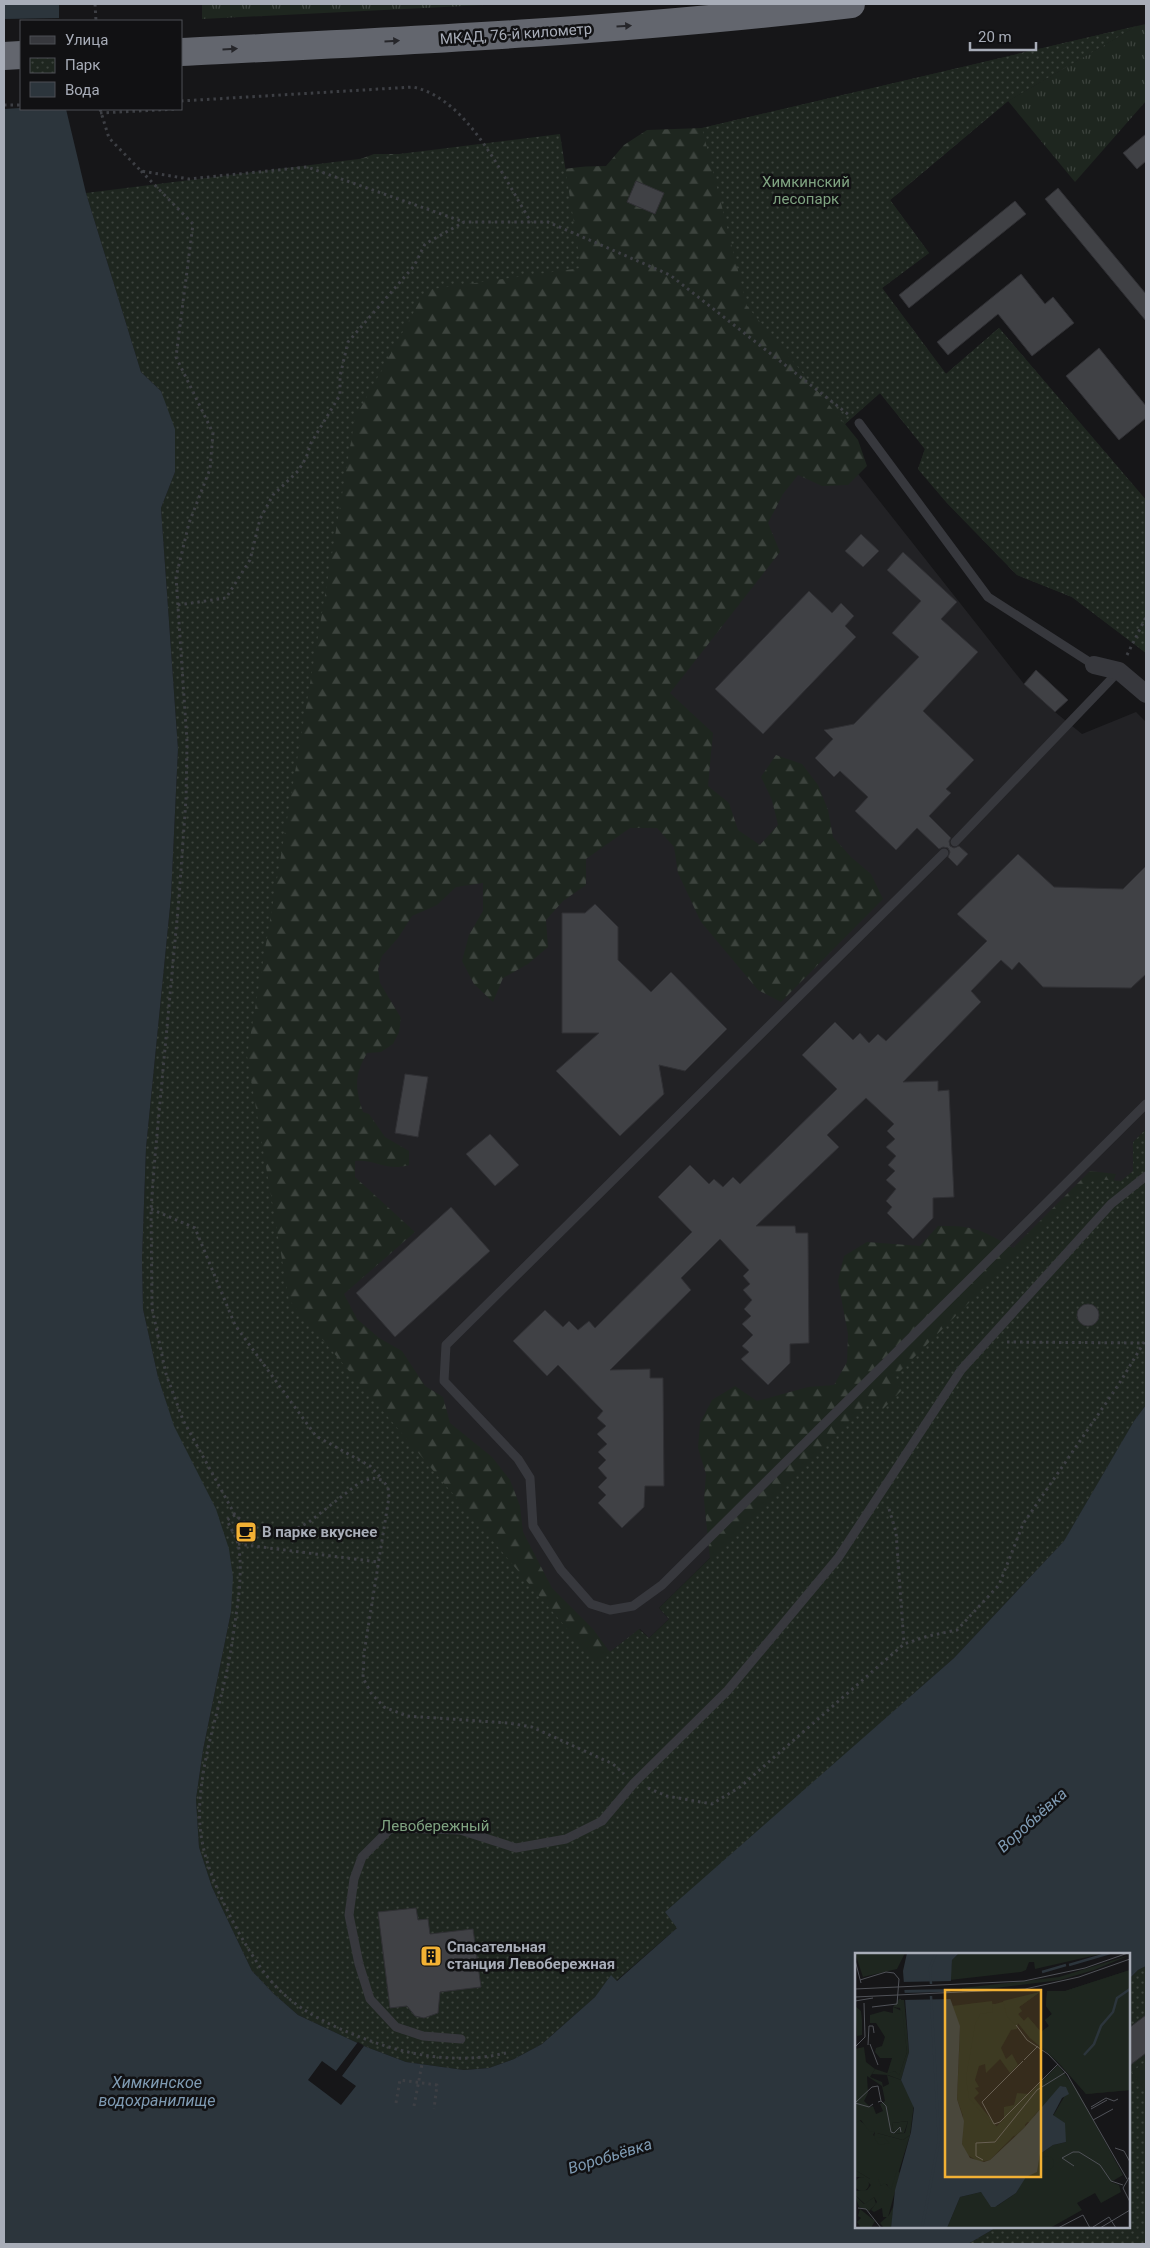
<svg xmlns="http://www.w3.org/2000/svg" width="1150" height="2248" viewBox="0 0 1150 2248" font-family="Roboto,sans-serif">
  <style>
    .built { fill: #222225 }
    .grass { fill: url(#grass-tufts) }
    .forest { fill: url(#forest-firs) }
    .park { fill: url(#park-dots) }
    .pitch { fill: #1e261f }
    .water { fill: #2c353c }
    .pier { fill: #161618 }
    .building { fill: #404145; stroke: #303034 }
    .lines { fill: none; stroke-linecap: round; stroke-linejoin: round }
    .path { stroke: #3d3f44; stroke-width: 3; stroke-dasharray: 2.5 4; stroke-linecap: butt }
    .lane { stroke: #37383d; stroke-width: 9 }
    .street { stroke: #37383d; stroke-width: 18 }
    .highway { stroke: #63666e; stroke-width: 28 }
    .oneway { fill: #26262a }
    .labels { text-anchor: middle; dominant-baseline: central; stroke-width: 5; stroke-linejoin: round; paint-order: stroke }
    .street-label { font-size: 15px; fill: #a8adb8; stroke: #111113 }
    .park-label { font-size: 15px; fill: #7fa381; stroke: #111113 }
    .poi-label { font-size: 15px; font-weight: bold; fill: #a8adb8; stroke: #111113; text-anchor: start }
    .water-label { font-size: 16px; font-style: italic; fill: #7f9bb3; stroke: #111113 }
    .inset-river { fill: none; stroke: #2c353c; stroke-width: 2.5 }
    .inset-road { fill: none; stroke: #505258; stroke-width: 1 }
    .view { fill: #f2b134; fill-opacity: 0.15; stroke: #f2b134; stroke-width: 2.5 }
    .inset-edge { fill: none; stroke: #a8adb8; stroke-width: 2.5 }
  </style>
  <defs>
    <pattern id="grass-tufts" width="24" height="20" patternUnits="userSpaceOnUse" patternTransform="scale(1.25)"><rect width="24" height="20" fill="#1e261f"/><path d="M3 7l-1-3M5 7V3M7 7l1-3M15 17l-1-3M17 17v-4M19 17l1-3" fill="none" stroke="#3c433d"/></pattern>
    <pattern id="forest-firs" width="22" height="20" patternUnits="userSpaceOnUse" patternTransform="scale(1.25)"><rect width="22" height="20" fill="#1e261f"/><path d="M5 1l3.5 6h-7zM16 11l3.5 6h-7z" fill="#3c433d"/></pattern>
    <pattern id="park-dots" width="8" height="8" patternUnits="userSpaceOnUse" patternTransform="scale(1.25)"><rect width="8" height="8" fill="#1e261f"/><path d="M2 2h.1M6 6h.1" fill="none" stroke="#3c433d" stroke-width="1.8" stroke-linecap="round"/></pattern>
  </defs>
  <rect width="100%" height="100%" fill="#161618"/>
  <path class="built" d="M355,418L855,470L1024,684L1055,712L1082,734L1136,712L1146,722V1129L1133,1143L1134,1171L872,1399L659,1608L669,1619L649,1638L640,1629L596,1663L289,1300Z"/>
  <path class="grass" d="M202,4H504L202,19Z
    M1146,24V101L1075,182L1008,101L1137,26Z"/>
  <path class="forest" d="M1137,26L1008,101L890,200L929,253L882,288L946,374L999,328L1146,500V653L1072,597L1017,575L947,503L918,469L925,449L880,393L845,424L858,440L867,466L848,485L822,486L798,475L783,494L768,523L780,552L670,693L713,733L708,786L729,803L738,830L760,845L778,825L772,800L761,777L776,755L802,764L818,785L828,810L833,837L851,857L871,874L883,899L781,1002L758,990L701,922L678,873L674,847L657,828H630L586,859V885L563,901L546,920L548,947L528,964L503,978L493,1002L474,984L462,961L469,935L483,911V883L456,887L437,905L412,916L398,938L382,956L378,969L380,983L401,1018L399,1032L393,1044L381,1052L367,1053C354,1076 355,1087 363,1112L369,1114L385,1137L409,1151V1165C385,1172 377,1159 355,1161V1177L415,1232L344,1294L357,1319L379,1338L402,1351L425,1386L443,1397L450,1423L492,1457L510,1480L520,1506L523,1532L552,1588L593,1629L609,1651L634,1659L658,1648L678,1630L682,1603L701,1584L710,1559L704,1500L706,1474L698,1448L700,1423L712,1400L735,1386L757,1401L808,1387L834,1385L847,1362L848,1334L838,1281L844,1256L867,1242L920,1246L938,1226C973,1225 983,1230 1013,1248L1090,1171L1116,1174L1109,1192L1069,1234L1064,1251L1085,1283L1088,1296L1072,1303L1070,1325L1090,1337L1095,1350L1108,1353L1116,1364L1106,1390L1134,1421L1064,1541L1016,1591C1009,1585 999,1588 992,1581L966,1580C942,1609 945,1608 960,1641L842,1753C819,1756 815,1744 798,1731L785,1734L776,1743L775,1758L791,1795L704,1868C691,1884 679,1891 658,1887L648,1894L646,1907L639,1919L595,1950L570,1959L547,1973L538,1982L516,2017L505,2027L492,2023L484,2012L483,1999L495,1961L502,1950L523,1958L544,1949L542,1937L531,1926L480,1912L454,1909L431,1897H404L378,1903L361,1892V1885L374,1862L377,1836L358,1841C323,1897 318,1923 335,1986L327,1994C323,1993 316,1992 313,1990C300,1979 276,1938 271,1922C269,1914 270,1903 266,1896C257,1880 238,1873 227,1860C204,1830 211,1785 234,1758L223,1750L231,1692L254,1598L262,1573L278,1552L281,1526L252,1512L228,1486L204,1439L196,1414L190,1362L181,1336L171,1272L172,1190L184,1078L202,857L218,806L214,754V699L197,680L183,594L181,560L186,534L173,483L184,458L189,433L178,409L185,383L187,357L175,332L151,321L126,313L96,206L112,193L138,189L165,192L190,187L299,183L325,178L347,164L374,154H401L426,165L451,153L478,156L527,178C554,169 578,166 606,166L624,145L647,130L702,128Z"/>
  <path class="park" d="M1137,26L1008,101L890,200L929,253L882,288L946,374L999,328L1146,500V653L1072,597L1017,575L947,503L918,469L925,449L880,393L845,424L747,306L702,128Z
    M560,134L581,268L426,290L355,418L247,1056L289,1300L596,1663L639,1629L649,1638L669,1619L659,1608L872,1399L883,1409L902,1390L892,1379L1094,1179L1121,1181L1133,1171V1142L1146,1129V1405L1134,1421L1064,1541L954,1658L666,1913L678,1927L616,1981L611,1976L595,1997L542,2044L514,2059L489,2068L464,2070L406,2062L364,2046L298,2015L274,1994L252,1971L212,1887L199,1847L196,1799L203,1750L231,1612L158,1377L143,1309L142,1259L146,1148L171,897L178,749L161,508L175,472L161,391L141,372L86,193Z
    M1146,1966V2244H968L997,2227H1129V1979L1138,1970Z"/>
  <path class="pitch" d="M1146,2061V2092L1132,2072Z"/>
  <path class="water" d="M4,4H59V21H21V109H66L86,193L141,372L161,391L175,429V472L161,508L178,749L171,897L146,1148L142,1259L143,1309L158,1377L174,1426L216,1509L229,1549L233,1577L231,1612L203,1750L196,1799L199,1847L212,1887L252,1971L274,1994L298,2015L364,2046L406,2062L464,2070L489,2068L514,2059L542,2044L595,1997L611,1975L617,1981L677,1928L665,1912L954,1658L1064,1541L1134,1421L1146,1405V1966L1138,1970L1129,1979V1954H856V2227H997L968,2244H4Z"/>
  <path class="pier" d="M62,18V21H21V108L4,109V19Z
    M358,2042L364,2046L342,2076L356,2086L341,2105L308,2080L322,2061L336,2071Z"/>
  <path class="building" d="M1146,134V161L1137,169L1123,153Z
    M636,181L664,193L655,214L627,202Z
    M1058,188L1146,294V321L1045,199Z
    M1015,201L1026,214L909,308L899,295Z
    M1021,274L1045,304L1053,297L1074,323L1032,356L998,314L948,355L937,342Z
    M1099,348L1146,406V418L1119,440L1066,376Z
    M861,534L879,551L863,567L845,551Z
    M903,552L957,602L941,619L978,652L923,711L974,760L946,789L951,793L929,816L951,838L949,841L950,846L954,848L959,846L968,854L957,866L948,857L950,852L948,848L943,847L939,849L917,828L896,850L855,811L868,797L840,771L834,777L815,758L833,739L824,730L854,724L919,657L892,633L921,601L887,570Z
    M809,591L832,613L841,603L854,616L845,626L856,637L763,734L715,689Z
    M1036,670L1068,700L1055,712L1024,684Z
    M1018,854L1054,887L1123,889L1146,866V974L1131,988L1043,987L1019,962L1012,970L1001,960L971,991L981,1002L903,1082L938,1081V1091L949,1090L954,1197L933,1198V1218L913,1239L887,1213L892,1207L886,1201L896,1189L886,1180L895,1171L888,1165L896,1156L886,1147L895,1139L887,1131L894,1124L866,1098L827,1135L839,1147L756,1226H795L796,1233H808L809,1343L790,1344V1363L768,1385L741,1359L749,1352L742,1346L753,1335L742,1324L751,1316L744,1309L752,1300L743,1290L750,1284L743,1276L749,1270L720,1239L681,1278L691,1290L610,1370L650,1369V1378H663L664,1486H645L644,1507L622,1528L598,1503L606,1495L598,1487L607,1478L598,1468L606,1460L598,1452L607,1444L597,1434L606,1426L597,1418L603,1411L558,1365L547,1376L513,1341L545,1310L563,1327L569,1321L578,1330L589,1321L595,1328L692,1232L658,1197L690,1165L709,1184L714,1179L723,1187L733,1177L740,1184L837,1089L802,1055L835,1022L853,1040L860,1033L869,1043L878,1034L886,1041L987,941L957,914Z
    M595,904L618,927V960L651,992L671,972L727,1029L685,1071L659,1065L664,1094L620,1136L556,1071L599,1033H562V913H585Z
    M405,1074L428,1077L418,1137L395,1133Z
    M490,1134L519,1165L495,1186L466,1154Z
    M451,1207L490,1251L395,1337L356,1293Z
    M1077 1315a11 11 0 1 1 22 0a11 11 0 1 1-22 0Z
    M416,1908L418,1920L428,1919L430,1934L473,1929L481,1987L440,1992L438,2013L424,2018L415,2016L407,2006L390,2008L378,1912Z
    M1146,2015V2053L1129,2066V2028Z"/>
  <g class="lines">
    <path class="path" d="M95,4L96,21
      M181,101L413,87C469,99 503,177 531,222
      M4,105H21
      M100,109L109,138L141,171L189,179L307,167L464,222
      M100,113L177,109
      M141,171L193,224L176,357L213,433L210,469L189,523L176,577L187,742L186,799L179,898L155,1156L151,1209L152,1308L166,1374L183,1420L235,1515L250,1527L274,1534L292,1531L309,1522L359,1483L372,1478L382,1480L388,1487L389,1497L364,1653L363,1678L371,1693L384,1707L407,1716L508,1723L532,1727L613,1764L624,1774
      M178,605L226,598L250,560L260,519L273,495L298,471L306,458L311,443L340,395V376L348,342L414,266L425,244L464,222H548L670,275L849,415
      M1127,655L1146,617
      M151,1209L195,1228L235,1325L316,1436L370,1466L382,1479
      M1007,1342L1143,1343
      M889,1509L896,1532L904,1644
      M235,1515L227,1520C230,1528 236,1536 238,1544C242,1560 240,1591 237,1608C234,1630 231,1653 226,1675C215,1725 194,1783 201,1835C206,1869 223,1903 239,1933C266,1980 283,2002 334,2026C389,2051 446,2067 506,2053
      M238,1544L378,1562
      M648,1788L667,1796L712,1804L740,1787L904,1644L928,1636L957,1630L999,1585L1023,1524L1119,1384L1146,1339
      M396,2103L400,2080L437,2085L434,2109
      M414,2106L422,2064"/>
    <path class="lane" d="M859,423L988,597L1094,665
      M955,842L1119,671
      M944,853L446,1345L444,1381L518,1459L530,1478L533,1526L561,1570L591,1604L610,1610L633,1606L662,1585L1146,1104
      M461,2039L423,2036L396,2027L370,1999L359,1964L349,1915L354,1879L362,1857L391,1828L460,1830L516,1848L566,1839L602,1821L634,1783L728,1690L838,1558L961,1370L1111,1204L1146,1176"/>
    <path class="street" d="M1094,665L1119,671L1146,694"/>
    <path class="highway" d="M181,52C405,41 628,31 851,4
      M4,56L21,55"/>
  </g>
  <defs><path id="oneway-solid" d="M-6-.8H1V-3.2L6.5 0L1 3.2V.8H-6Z" transform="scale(1.25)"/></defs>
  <g class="oneway">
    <use href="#oneway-solid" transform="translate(624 26) rotate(-4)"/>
    <use href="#oneway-solid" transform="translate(392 41) rotate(-3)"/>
    <use href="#oneway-solid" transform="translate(230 49) rotate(-3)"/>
  </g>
  <defs>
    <g id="cafe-square" transform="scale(1.125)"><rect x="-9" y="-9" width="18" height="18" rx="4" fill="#f2b134" stroke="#111113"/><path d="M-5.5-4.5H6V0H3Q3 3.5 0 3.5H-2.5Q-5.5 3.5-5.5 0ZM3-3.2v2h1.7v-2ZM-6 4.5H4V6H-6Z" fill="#111"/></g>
    <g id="building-square" transform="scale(1.125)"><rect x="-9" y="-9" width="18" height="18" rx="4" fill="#f2b134" stroke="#111113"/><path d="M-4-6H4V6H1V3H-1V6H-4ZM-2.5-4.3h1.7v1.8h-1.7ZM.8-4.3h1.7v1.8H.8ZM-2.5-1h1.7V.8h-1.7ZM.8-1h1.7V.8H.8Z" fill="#111"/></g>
  </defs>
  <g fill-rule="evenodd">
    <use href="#cafe-square" x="246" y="1532"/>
    <use href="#building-square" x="431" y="1956"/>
  </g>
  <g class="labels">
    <g class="street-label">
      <text transform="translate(516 34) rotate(-4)">МКАД, 76-й километр</text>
    </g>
    <g class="park-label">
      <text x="806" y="182">Химкинский<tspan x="806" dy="17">лесопарк</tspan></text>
      <text x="435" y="1826">Левобережный</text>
    </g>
    <g class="poi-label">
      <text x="262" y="1532">В парке вкуснее</text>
      <text x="447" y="1947">Спасательная<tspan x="447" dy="17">станция Левобережная</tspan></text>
    </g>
    <g class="water-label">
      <text transform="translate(1032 1820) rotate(-42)">Воробьёвка</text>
      <text x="157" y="2082">Химкинское<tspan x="157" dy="18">водохранилище</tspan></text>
      <text transform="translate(610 2156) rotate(-17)">Воробьёвка</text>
    </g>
  </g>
  <g transform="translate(855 1953)">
    <rect width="275" height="275" fill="#161618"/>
    <path d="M275,2L239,17L205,27L107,39V35L204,24ZM44,46H49L54,99L46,127L33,122L17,121L20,116L32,120L40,118L44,122L52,99L45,55L38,54ZM4,167L20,179L18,182L22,185V180L48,187L55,182L38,237H34L32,231L26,233L21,226H15L0,217V170ZM53,168L49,180L39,181L37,170ZM0 231a7 7 0 1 1 14 0a7 7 0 1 1-14 0ZM0,242L9,251L19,244L21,251L14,258L4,254ZM39,252L36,275H29L25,270L34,262ZM5,256L20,268L16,275H6L2,269L6,265L3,263Z" fill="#1e261f"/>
    <path d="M275,17V137L231,141L212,117L175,85L163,70L162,76L156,77L146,95L151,106L157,101L163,112L155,120L145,106L131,120L130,111L124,113L120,127L124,134L120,135L124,140L119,145L143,175L149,167V154L159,152L162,140L174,141L183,135L179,141L184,155L175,169H170V174L160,183L155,181L156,186L132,206L131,200L135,198L121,195V190L116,203L108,190L113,164L107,157L104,143L108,95L106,67L98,54L121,50L140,51L185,39L164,54L167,58L163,61L169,68L173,64L186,79L194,73L190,67L197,61L191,53L192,38H210ZM0,53L6,58L7,67V82L2,83ZM38,54L47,58L52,99L44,123L40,118L32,121L37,105H25L20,99L21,95L27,93L30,84L21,70H15V62L29,58L38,60ZM9,94L11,109L20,116L15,124L27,129L28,134L34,131L32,122L46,127L59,151L55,182L48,187L22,180V185L28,184L35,190L24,192L19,184L20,179L14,178L6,167L0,170V96ZM12,123L27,133L30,148L25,151L28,158L21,161L18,153L15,154L9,148L13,140ZM53,168L50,180L39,181L37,170ZM0,217L15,226H23L26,233L30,230L36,237L42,217L45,220L33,264H28L27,255L19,259L16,257L22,249L19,244L10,251L0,242V238L12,237L16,232L8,224H0Z" fill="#1e261f" fill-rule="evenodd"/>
    <path d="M104,0H250L180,16L179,9H174L171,17L166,19L95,27L97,7ZM275,17V137L231,141L193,98L175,85L163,70L160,72L152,63L148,48L185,39L164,54L167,58L163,61L169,68L173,64L186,79L194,73L190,67L197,61L191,53L192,38H210ZM137,48L138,59L125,61L120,72L111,125L114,145L140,175L203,112L222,137L268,222L256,229L264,232L266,239L246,250L240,240L222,250L227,257L195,275H92L105,244L126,239L142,253L161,240L169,226L183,211L185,201L198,192L211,189L198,163L212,139L208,133L135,207L124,209L111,201L107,191L108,163L102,146L105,76L97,53Z" fill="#1e261f"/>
    <path d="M0,0H50L42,16L8,24ZM185 210a7 7 0 1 1 14 0a7 7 0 1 1-14 0Z" fill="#1e261f"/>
    <path d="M52,0H104L97,7L95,45L105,73L102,146L109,168L107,191L115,205L129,209L135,207L169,175L205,133L211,134L214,141L207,145L198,162L210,170L211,189L198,192L185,201L182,219L171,224L161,240L140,254H136L126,239L105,244L92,275H36L40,237L56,179L59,155L46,127L54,99L48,18Z" fill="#2c353c"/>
    <path d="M97,28V36L46,37V29ZM97,39L98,46L46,47V40Z" fill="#161618"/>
    <path class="inset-river" d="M214,12L255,0M187,19L211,12M76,31L75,15L81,0M229,102L239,91L246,73L258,59L262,45L275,36M67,275L84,187L76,43"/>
    <path class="inset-road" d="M0,7L6,30M5,27L31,19L39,20L44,26L42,51L17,54M0,36L169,28L230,15L273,0M0,44L170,36L224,24L275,6M0,48L18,45M161,72L172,87L193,101L212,121L272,226M15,91L23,112M13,92L14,73H18L19,80M0,94L10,84L9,50M169,107L183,93M168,108L127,149L139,171L145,169L203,111M26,148L31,153L36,179L39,180L45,174L46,179M0,150L17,134L23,133L26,148L23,149M0,150L14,154L18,151M236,154L251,145L259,148L263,146M236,156L252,147M238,167L258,156M260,195L269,198L275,209M128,207L121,203V190L140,189L182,137L211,119M219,213L207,205L218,199H224L245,212L256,228L268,232M275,223L268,235L275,249M3,255L11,256L26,275M238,274L254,264L261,275M203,275L228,262L235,275M245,275L275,257"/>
    <path class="view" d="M90,37H186V224H90Z"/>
    <rect width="275" height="275" class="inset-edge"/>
  </g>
  <rect width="1150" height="2248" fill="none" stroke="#a8adb8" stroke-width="10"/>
  <rect x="20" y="20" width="162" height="90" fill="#111113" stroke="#4d4f55"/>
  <rect x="30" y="36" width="25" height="8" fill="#37383d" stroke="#4d4f55"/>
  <text x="65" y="45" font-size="15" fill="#a8adb8">Улица</text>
  <rect x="30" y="58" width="25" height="15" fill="url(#park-dots)" stroke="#4d4f55"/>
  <text x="65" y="70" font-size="15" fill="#a8adb8">Парк</text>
  <rect x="30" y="82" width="25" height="15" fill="#2c353c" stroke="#4d4f55"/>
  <text x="65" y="95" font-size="15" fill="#a8adb8">Вода</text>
  <path d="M970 42v8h66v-8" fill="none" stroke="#a8adb8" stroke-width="2.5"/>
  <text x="978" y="42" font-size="15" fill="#a8adb8" stroke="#111113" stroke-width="4" paint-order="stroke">20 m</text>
</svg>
